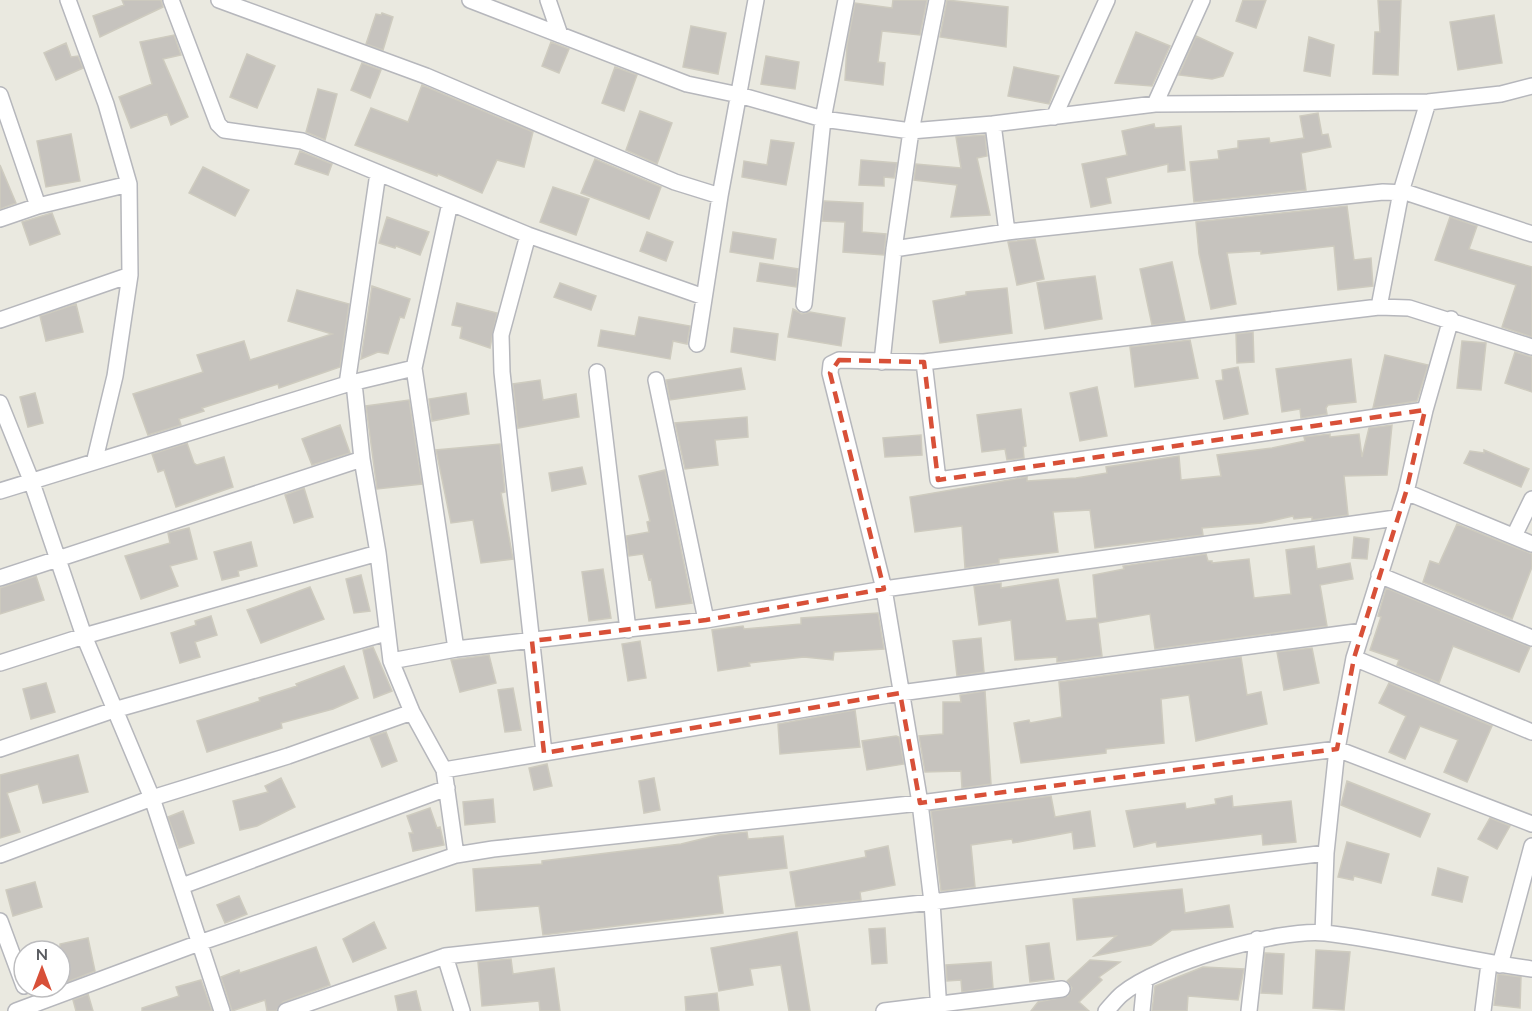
<svg xmlns="http://www.w3.org/2000/svg" width="1532" height="1011" viewBox="0 0 1532 1011" font-family="Lato,sans-serif">
  <style>
    .building { fill: #c6c3be; stroke: #cecbbf; stroke-width: 1.5 }
    .lines { fill: none; stroke-linecap: round; stroke-linejoin: round }
    .minor-casing { stroke: #b6b7bc; stroke-width: 18 }
    .minor { stroke: #fff; stroke-width: 15 }
    .marked { fill: none; stroke: #d85038; stroke-width: 4.5; stroke-dasharray: 12 8; stroke-linejoin: round }
  </style>
  <rect width="100%" height="100%" fill="#eae9e0"/>
  <path class="building" d="M122,0H161L163,7L100,37L93,16L124,5Z
    M893,0H927L920,35L882,31L878,62L885,63L883,85L845,80L847,45L855,3L892,8Z
    M947,0L1008,7L1006,47L940,37Z
    M1243,0H1266L1256,28L1236,21Z
    M1378,0H1401L1398,75L1373,74L1375,32H1380Z
    M382,13L393,17L383,50L366,44L376,14L381,15Z
    M1494,15L1502,63L1458,70L1450,22Z
    M691,26L726,33L718,74L683,67Z
    M1136,32L1170,46L1152,86L1115,83Z
    M174,35L181,55L163,59L188,117L171,125L167,114L131,128L119,97L152,84L140,42Z
    M1196,36L1233,53L1223,76L1212,79L1179,75Z
    M1309,37L1334,45L1330,76L1304,71Z
    M551,42L569,49L559,73L542,66Z
    M66,43L71,57L78,56L83,68L56,80L44,53Z
    M247,54L275,66L257,108L230,97Z
    M766,56L799,62L795,89L761,84Z
    M362,63L381,70L370,98L351,90Z
    M615,67L637,75L624,111L602,103Z
    M1014,67L1059,76L1049,104L1008,96Z
    M422,85L533,132L524,167L497,160L482,193L438,174L437,176L355,145L371,108L408,122Z
    M318,89L337,94L325,140L306,132Z
    M640,111L672,123L657,164L626,150Z
    M1318,113L1322,135L1328,134L1331,147L1301,153L1306,190L1194,202L1190,162L1219,159L1218,151L1238,148V141L1269,138L1270,143L1304,138L1300,116Z
    M1154,124L1155,128L1181,126L1185,170L1168,172V164L1106,178L1111,203L1091,207L1082,164L1127,155L1122,131Z
    M71,134L80,181L46,187L37,141Z
    M985,135L987,156L977,158L990,215L951,217L957,185L914,180L916,164L961,168L956,137Z
    M771,140L794,143L786,185L742,177L744,161L767,165Z
    M300,151L332,164L328,175L295,164Z
    M595,159L661,187L649,219L581,193Z
    M861,160L897,163L894,178L884,177V186L859,185Z
    M0,165L16,203L0,209Z
    M203,167L249,190L235,216L189,193Z
    M553,187L589,199L576,235L540,222Z
    M824,201L863,203L862,232L886,234L884,255L843,252L845,222L822,221Z
    M1347,206L1354,260L1371,258L1373,286L1338,290L1334,246L1261,254V251L1227,253L1236,304L1211,309L1199,254L1196,222Z
    M52,213L60,234L30,245L22,222Z
    M387,217L429,232L420,255L396,246L395,248L379,243Z
    M1450,217L1477,226L1469,249L1532,267V337L1502,327L1516,285L1435,260Z
    M647,232L673,242L666,261L640,251Z
    M733,232L776,239L773,259L730,252Z
    M1035,239L1044,279L1017,285L1008,242Z
    M1172,262L1185,321L1152,325L1140,269Z
    M760,263L798,269L796,287L757,281Z
    M1095,276L1102,319L1045,329L1037,283Z
    M560,283L596,296L591,310L554,297Z
    M372,286L410,299L404,318L400,317L388,354L378,352L361,359Z
    M1007,288L1012,333L940,343L933,301L966,295V292Z
    M297,290L349,304L340,367L279,388L278,384L202,408L204,411L179,419L181,425L148,435L133,394L203,372L197,355L244,341L250,360L332,334L288,321Z
    M457,303L497,313L490,348L460,338L462,327L452,325Z
    M76,304L83,332L46,341L40,316Z
    M793,309L802,314L810,312L845,318L841,346L788,337Z
    M639,317L690,326L687,344L673,341L670,359L598,346L601,330L635,336Z
    M734,328L778,334L775,360L731,352Z
    M1253,332L1254,362L1237,363L1236,334Z
    M1190,340L1198,378L1135,387L1130,347Z
    M1462,341L1486,343L1481,390L1457,388Z
    M1515,352L1532,357V392L1505,383Z
    M1385,355L1428,365L1417,401L1373,408Z
    M1351,359L1356,402L1328,405L1326,408L1327,414L1301,418L1300,409L1282,412L1276,369Z
    M1238,367L1248,414L1224,419L1216,381L1223,380L1222,370Z
    M741,368L745,389L670,400L666,380Z
    M540,380L543,400L576,394L579,417L518,428L513,384Z
    M1097,387L1107,436L1080,441L1070,393Z
    M35,393L43,423L28,427L20,397Z
    M466,393L469,414L432,421L429,399Z
    M409,400L422,484L377,489L366,406Z
    M1021,409L1026,446L1023,447L1024,458L1007,460L1005,449L982,452L977,415Z
    M747,417L748,437L715,440L718,465L685,469L675,423Z
    M340,425L350,453L312,465L302,439Z
    M1392,425L1387,475L1344,476L1348,515L1312,520V517L1294,519L1293,516L1262,523L1202,528L1203,535L1095,548L1090,510L1053,512L1058,552L999,559V563L965,568L962,526L915,532L910,497L1027,477V481L1076,478L1107,473L1106,467L1179,456L1181,480L1221,476L1217,455L1272,448L1305,441L1304,437L1330,434V437L1359,434L1362,457L1369,428Z
    M921,435L922,455L885,457L883,438Z
    M187,443L194,463L197,465L224,457L233,487L176,507L164,470L158,472L152,454Z
    M500,444L505,492L501,493L513,559L481,563L473,520L451,523L436,450Z
    M1484,450L1529,469L1521,487L1464,463L1470,451L1484,453Z
    M582,467L586,484L552,491L549,473Z
    M665,470L692,603L656,608L651,579L649,580L643,554L629,556L626,536L649,532L647,522L650,521L639,476Z
    M304,488L313,517L294,523L285,495Z
    M1457,524L1532,554V567L1512,619L1423,582L1430,561L1439,564Z
    M189,528L197,559L170,566L178,586L141,599L125,556L170,543L168,533Z
    M1354,537L1369,539L1367,559L1352,558Z
    M251,542L257,566L238,571L239,576L222,580L214,552Z
    M1314,546L1317,569L1350,563L1353,579L1320,585L1327,626L1155,649L1150,614L1098,623L1102,656L1057,662V657L1015,660L1011,620L979,625L974,586L1001,583V588L1058,579L1066,621L1097,618L1093,575L1124,569L1123,566L1206,554L1208,561H1212V563L1249,559L1254,598L1291,594L1286,550Z
    M603,569L611,618L589,621L582,572Z
    M361,575L370,611L354,613L346,579Z
    M36,576L44,600L0,614V588Z
    M310,587L324,619L261,643L247,610Z
    M1386,588L1530,647L1519,672L1453,646L1439,683L1397,665L1399,660L1370,650L1381,617L1378,616Z
    M878,613L884,649L834,652L833,660L804,657L749,663L750,666L718,671L712,630L743,626L744,629L801,624V618Z
    M211,616L217,635L195,642L200,657L180,663L171,633L196,625L195,621Z
    M981,638L984,672L957,676L953,641Z
    M640,641L646,678L628,681L622,644Z
    M373,647L392,691L374,698L363,650Z
    M1312,648L1319,683L1284,690L1277,652Z
    M489,655L496,683L460,692L451,660Z
    M1241,657L1247,695L1261,692L1267,724L1196,741L1189,695L1161,699L1164,743L1106,749V753L1021,763L1014,723L1029,720L1030,723L1062,717L1059,682Z
    M344,666L358,698L333,709L281,723L282,728L207,752L197,721L260,701L259,698L297,686L296,684Z
    M46,683L55,712L31,719L23,689Z
    M1389,683L1492,726L1467,782L1444,772L1458,740L1420,726L1405,759L1389,752L1406,716L1379,703Z
    M513,688L521,730L505,732L498,690Z
    M985,691L991,784L962,788L961,771L925,772L919,736L943,734V702H961L960,695Z
    M855,710L860,747L780,754L778,724Z
    M386,732L397,761L382,767L370,737Z
    M896,736L899,737L904,764L867,770L862,741Z
    M78,755L88,792L43,803L38,784L7,793L20,832L0,838V775Z
    M547,764L552,786L534,790L529,768Z
    M281,778L295,807L257,826L240,830L233,801L268,792L265,786Z
    M654,778L660,810L644,813L639,781Z
    M1347,781L1430,814L1420,837L1341,805Z
    M1051,796L1055,817L1090,811L1095,846L1074,849L1072,832L1013,843L1012,839L971,845L975,887L941,891L931,811Z
    M1232,796L1233,807L1291,801L1296,842L1263,845L1262,834L1157,847L1156,842L1134,847L1126,811L1185,803L1186,809L1216,804L1215,799Z
    M493,799L495,822L465,825L463,802Z
    M430,808L437,828L440,827L444,845L413,851L409,833H413L407,816Z
    M183,811L194,843L179,848L168,817Z
    M1490,818L1510,826L1497,849L1478,839Z
    M747,832L748,839L783,836L787,868L718,876L723,913L543,935L539,906L476,911L473,869L542,864V861L681,844L718,835Z
    M1347,842L1389,854L1381,883L1354,876L1353,880L1338,877Z
    M888,846L895,885L860,892L861,900L796,907L790,872L866,857L865,851Z
    M1438,868L1468,877L1462,902L1432,895Z
    M35,882L42,907L13,916L6,890Z
    M1182,889L1185,913L1229,905L1233,927L1172,930L1151,945L1094,956L1116,936L1077,940L1073,899Z
    M239,896L247,914L225,923L217,905Z
    M374,922L386,948L353,962L343,939Z
    M885,928L887,963L872,964L869,929Z
    M797,932L810,1011H789L781,965L750,969L753,985L719,991L711,948Z
    M88,938L95,971L67,982L66,979L60,980V944Z
    M1049,943L1054,979L1030,982L1026,946Z
    M316,947L330,985L283,1002L276,1011H267L265,1000L232,1011L221,977L239,970L240,973Z
    M1316,950L1350,952L1344,1010L1313,1008Z
    M1265,953L1284,954L1282,994L1261,993Z
    M511,959L513,974L554,968L560,1011H540L539,1001L482,1006L478,962Z
    M1090,960L1120,962L1099,977L1102,980L1079,1002L1089,1011H1031L1038,1002L1068,996L1072,988L1067,981Z
    M991,962L993,988L962,992L961,980L947,981L946,965Z
    M1203,967L1244,969L1238,1000L1188,996L1187,1011H1152L1155,986Z
    M1498,974L1521,977L1520,1008L1494,1005Z
    M201,980L212,1011H142V1008L179,996L176,987Z
    M416,991L421,1011H398L395,996Z
    M717,993L719,1011H686L685,997Z
    M88,994L93,1011H76L73,1000Z"/>
  <g class="lines">
    <g class="minor-casing">
      <path id="minor" d="M68,0L106,104L129,184L130,275L115,376L95,459
        M171,0L218,124L224,130L302,141L528,235L704,297
        M219,0L426,76L675,182L720,196
        M470,0L687,84L739,95L823,119L911,131L993,124L1155,104L1428,102L1501,94L1532,86
        M548,0L560,35
        M0,95L38,206
        M1155,104L1202,0
        M1054,117L1107,0
        M993,124L1007,232
        M450,203L414,368L456,649L706,620L884,589L1396,518
        M0,219L38,206L129,184
        M528,235L501,335L502,372L544,753
        M894,249L1007,232L1383,192L1408,193L1532,234
        M804,304L823,119L846,0
        M1379,307L1401,192L1428,102
        M0,320L130,275
        M697,344L720,196L756,0
        M882,362L894,249L911,131L937,0
        M924,362L938,480L1425,410L1451,319
        M597,372L628,630
        M656,380L706,620
        M354,383L362,459L378,553L391,661L412,712L444,770L456,855
        M347,384L378,173
        M0,403L31,480L84,636L152,798L222,1011
        M0,491L347,384L414,368
        M1406,492L1532,544
        M1514,536L1532,499
        M1379,575L1532,638
        M0,578L362,459
        M1354,658L1532,732
        M391,661L456,649
        M0,663L84,636L378,553
        M0,749L114,710L386,633
        M444,770L900,693L1363,631
        M0,855L152,798L288,756L412,712
        M182,886L447,788
        M0,921L24,986
        M1323,933L1326,853L1337,749L1354,658L1406,492L1425,410
        M445,956L462,1011
        M1500,965L1532,846
        M16,1011L199,943L456,855L493,849L920,803L1337,749L1532,824
        M286,1011L445,956L932,902L1326,853
        M884,1011L1062,989
        M939,1011L932,902L920,803L884,589L830,373L831,364L839,360L924,362L1379,307L1409,308L1532,347
        M1106,1011C1111,1006 1116,999 1122,994C1158,964 1278,928 1325,933C1394,941 1463,960 1532,969
        M1142,1011L1145,981
        M1249,1011L1257,939
        M1483,1011L1489,964"/>
    </g>
    <use href="#minor" class="minor"/>
  </g>
  <path class="marked" d="M839,360L924,362L938,480L1425,410L1406,492L1354,658L1337,749L920,803L900,693L544,753L532,641L706,620L884,589L830,373Z"/>
  <g transform="translate(42 969)"><circle r="28" fill="#ffffff" stroke="#bdbdbf" stroke-width="1.5"/>
  <path d="M0-4.5L10 22L0 15L-10 22Z" fill="#d85038"/>
  <text y="-9" font-size="16" font-weight="bold" text-anchor="middle" fill="#595b60">N</text>
  </g>
</svg>
